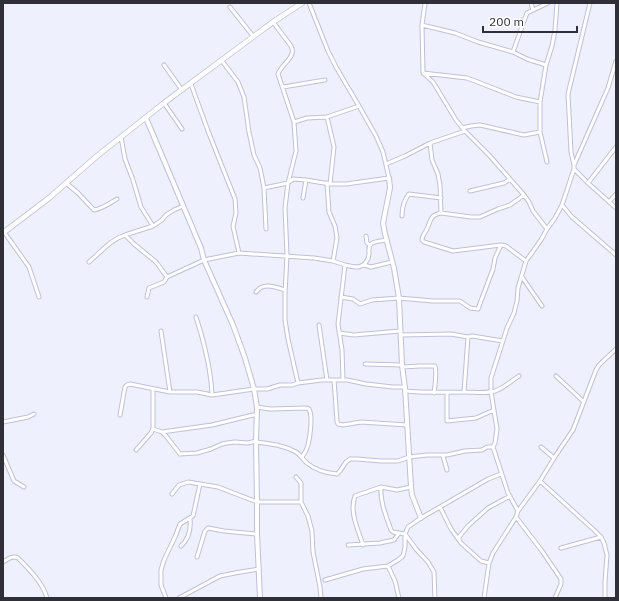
<svg xmlns="http://www.w3.org/2000/svg" width="619" height="601" viewBox="0 0 619 601" font-family="'IBM Plex Sans',sans-serif">
  <style>
    .lines { fill: none; stroke-linecap: round; stroke-linejoin: round }
    .minor-casing { stroke: #bec1d6; stroke-width: 5 }
    .tertiary-casing { stroke: #bec1d6; stroke-width: 6 }
    .secondary-casing { stroke: #bec1d6; stroke-width: 6 }
    .minor { stroke: #fff; stroke-width: 3 }
    .tertiary { stroke: #fff; stroke-width: 4 }
    .secondary { stroke: #fff; stroke-width: 4.5 }
  </style>
  <rect width="100%" height="100%" fill="#eef0fe"/>
  <g class="lines">
    <g class="minor-casing">
      <path id="minor" d="M425,3L422,25L423,73L433,82L456,120L465,131L489,155L524,195L529,202L533,211L547,229L555,218L562,205L574,169V165L608,88L616,61
        M531,3L533,10
        M230,7L253,36
        M273,22L291,46C297,57 282,63 278,74L294,122L296,151L288,183L285,208L287,255L285,294V320L288,339L298,383
        M422,25L455,33L478,42L513,52L527,59L546,65
        M513,52L524,21L527,13L548,3
        M222,61L238,82L244,97L249,132L254,155L260,168L264,188L266,229
        M164,65L182,90
        M423,73L467,78L475,81L516,97L540,102
        M191,84L208,131L235,199L236,213L233,226L239,253
        M283,87L325,80
        M164,103L182,129
        M327,117L334,147L330,184
        M294,122L307,118L327,117L359,106
        M462,128L471,126L480,125L524,135L540,132
        M121,137L125,159L133,180L141,207L153,226
        M430,143L432,160L438,174L440,185L441,213
        M547,162L540,132V102L546,65L552,46L555,30L557,3
        M386,164L405,156L430,143L465,131
        M574,165L571,152L568,94L590,3
        M574,169L588,183L616,208
        M66,183L78,193L94,210C102,209 110,203 117,199
        M327,183L329,212L335,226L337,238L333,261
        M588,183L616,147
        M264,188L288,183L293,179L306,180L330,184H346L389,178L383,152L376,136L359,106L336,67L328,51L309,3
        M470,191L504,183L510,179
        M524,195L510,205L498,209L480,217H471L441,213C430,215 431,220 427,229C425,233 422,236 422,240L424,242L453,251L501,245L506,246L526,261
        M303,198L306,180
        M609,202L616,194
        M562,205L572,217L616,255
        M402,216C402,209 404,200 409,194L441,198
        M4,232L29,267L39,297
        M366,236L367,243L370,245
        M89,262C101,252 110,240 125,235
        M345,265C349,266 354,267 358,267C365,266 369,259 369,253C369,250 368,247 371,244C374,241 381,241 386,240
        M364,265L371,267L392,262
        M167,277L156,262L134,244L125,235L153,226L162,220L166,215L174,210L183,206
        M522,277L542,306
        M256,292C263,282 275,287 285,290
        M147,297L149,288L164,282L167,277L204,260L239,253L314,258L333,261L345,265L338,324L342,350L343,380
        M341,297L353,299L360,304L372,300L399,298L433,301H460L470,308L478,309L493,269L495,258L501,245
        M196,317C204,342 211,368 212,395
        M319,325L327,380
        M161,331L170,392
        M339,333L354,335L400,331
        M401,335L451,334L468,337L472,336L503,341
        M365,364L402,365
        M402,367L420,366H435C437,372 435,386 434,393
        M556,376L584,402
        M334,380L337,421L338,424L343,425L361,422L407,425
        M405,391C425,393 444,392 464,392C475,392 485,394 495,391C504,388 511,381 519,376
        M464,392L468,337
        M447,393V421L476,418L494,410
        M257,407L270,409L307,408L309,409C313,416 310,437 308,445C307,449 305,453 302,457
        M120,415L125,387L127,385L130,384L170,392H197L212,395L254,389H267L280,385H292L298,383L322,380H347L366,384L393,387H405
        M3,422L28,417L34,414
        M153,429L162,432L166,436L180,454L197,453L211,449L222,444L227,443L235,442L248,443L256,441
        M162,432L212,425L253,415H257
        M256,442C270,444 284,445 296,452C301,455 303,460 307,463C316,471 326,473 337,474L340,471L346,462L350,459H357L381,461H398L409,457L427,455H447L465,451L482,450L487,447H493
        M541,447L554,458
        M136,450L151,433L153,429V389
        M3,455L14,481L24,487
        M443,456L447,470
        M296,477L301,483V502L308,516L312,531L313,552L320,587L321,598
        M540,481L594,530L601,537L604,543L607,555L605,582V598
        M381,487C380,502 386,516 391,530L393,532L405,534L408,527L421,518L488,479L501,474
        M172,494L179,485L188,482L218,487L257,502H301
        M440,507L451,529L461,543L481,561L489,563
        M518,511L508,493L493,447L495,443L497,429L491,392V378L507,328L514,313L517,301L518,288L526,261L541,240L547,229
        M516,517L542,551L561,579V584L555,598
        M459,540V537L468,526L488,508L510,496
        M348,545L380,543L394,540L399,533
        M363,545C358,529 349,512 355,496L381,487L397,490L411,487
        M181,546C189,539 191,528 190,518
        M561,548L601,537
        M197,557L205,531L208,528L224,531L257,534
        M3,562C8,559 13,555 18,558C29,569 43,583 47,598
        M388,566L395,581L399,598
        M325,580L363,569L388,566L398,560L403,556L405,547V534L416,549L428,562L434,572L435,598
        M166,598L161,585V570L164,560L175,537L180,524L193,516L200,484
        M179,598L220,576L235,573L259,569
        M484,598L489,563L493,553L516,517L518,511L540,481L556,455L573,430L596,370L599,365L616,349"/>
    </g>
    <g class="tertiary-casing">
      <path id="tertiary" d="M146,118L201,248L204,260L233,325L245,358L254,389L257,407L256,442L257,502V534L260,598
        M389,178L390,188L383,223L385,234L394,268L399,298L402,365L405,388L411,487L412,495L421,518"/>
    </g>
    <g class="secondary-casing">
      <path id="secondary" d="M3,233L49,198L97,156L164,103L273,22L302,3"/>
    </g>
    <use href="#minor" class="minor"/>
    <use href="#tertiary" class="tertiary"/>
    <use href="#secondary" class="secondary"/>
  </g>
  <rect width="619" height="601" fill="none" stroke="#2e2f37" stroke-width="8"/>
  <path d="M483 26v6h94v-6" fill="none" stroke="#2e2f37" stroke-width="2"/>
  <text x="489" y="26" font-size="12" fill="#2e2f37" stroke="#fefefe" stroke-width="3" paint-order="stroke">200 m</text>
</svg>
